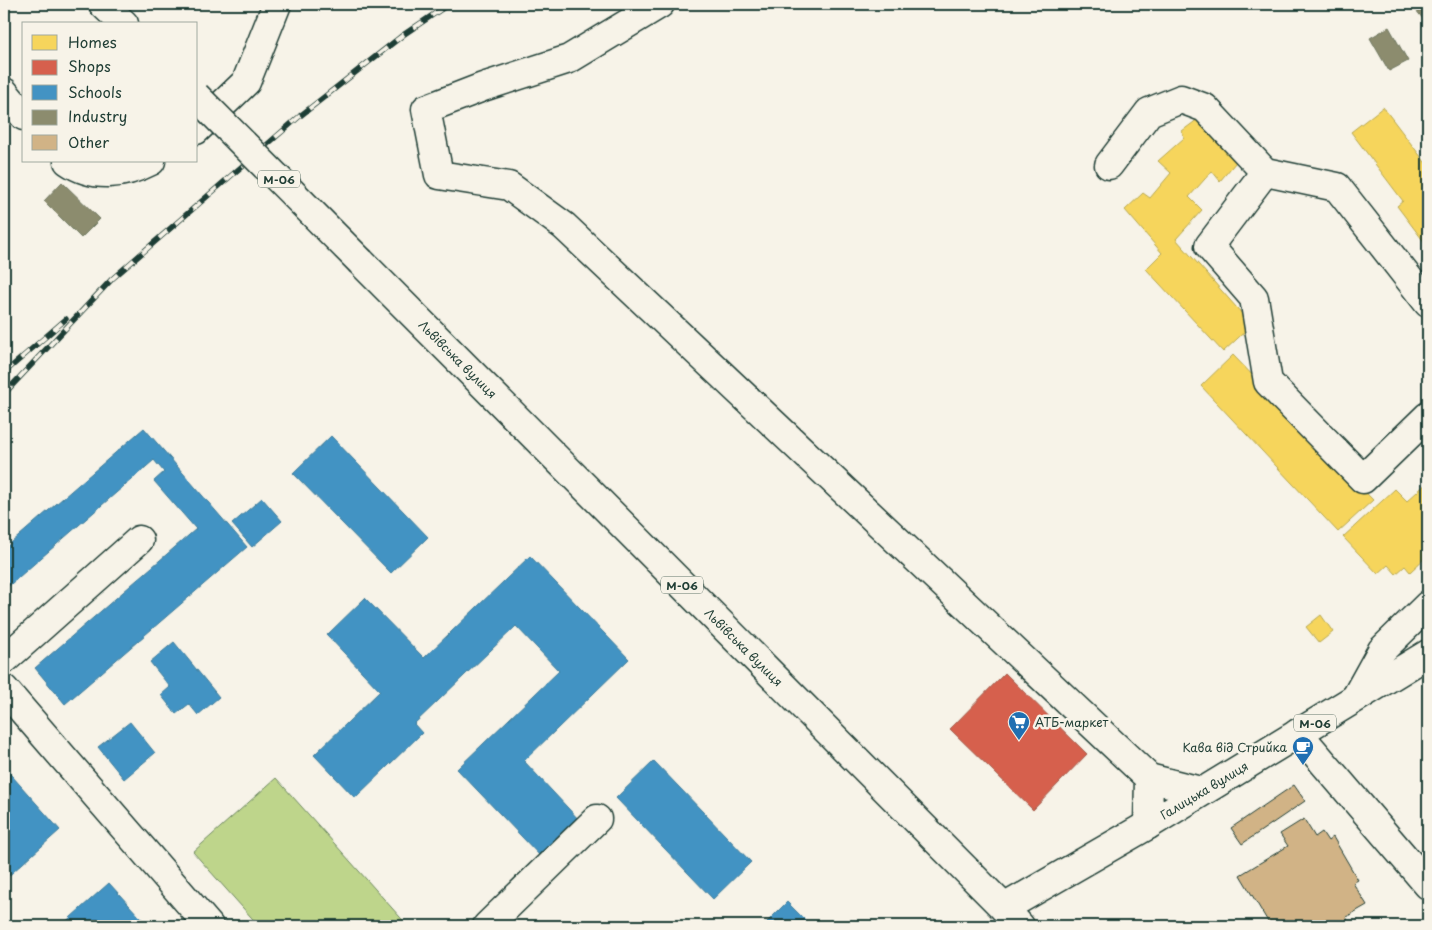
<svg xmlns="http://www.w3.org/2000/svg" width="1432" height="930" viewBox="0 0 1432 930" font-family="'Playpen Sans',sans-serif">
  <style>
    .green { fill: #bed58b; stroke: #6e8960 }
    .homes { fill: #f6d55c; stroke: #b6a750 }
    .shops { fill: #d6604d; stroke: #9f5646 }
    .schools { fill: #4393c3; stroke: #387998 }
    .industry { fill: #8c8c6e; stroke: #6b745d }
    .building { fill: #d1b386; stroke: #1f3d34 }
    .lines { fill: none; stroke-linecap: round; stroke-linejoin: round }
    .minor-casing { stroke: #1f3d34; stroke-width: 31 }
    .major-casing { stroke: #1f3d34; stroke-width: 31 }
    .highway-casing { stroke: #1f3d34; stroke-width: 31 }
    .minor { stroke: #f7f3e8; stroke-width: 28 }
    .major { stroke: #f7f3e8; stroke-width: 28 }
    .highway { stroke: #f7f3e8; stroke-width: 28 }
    .rail-casing { stroke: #1f3d34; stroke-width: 5.5 }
    .rail { stroke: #f7f3e8; stroke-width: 4; stroke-dasharray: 11; stroke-linecap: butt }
    .highway-bridge-casing { stroke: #1f3d34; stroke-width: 31; stroke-linecap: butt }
    .highway-bridge { stroke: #f7f3e8; stroke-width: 28 }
    .labels { text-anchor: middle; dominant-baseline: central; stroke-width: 5; stroke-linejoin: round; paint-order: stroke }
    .shield { fill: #f7f3e8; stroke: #60746a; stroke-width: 1 }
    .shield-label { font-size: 11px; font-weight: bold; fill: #1f3d34 }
    .street-label { font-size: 12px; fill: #1f3d34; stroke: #f7f3e8 }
    .poi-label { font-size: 12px; fill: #1f3d34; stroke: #f7f3e8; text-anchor: start }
  </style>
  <rect width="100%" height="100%" fill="#f7f3e8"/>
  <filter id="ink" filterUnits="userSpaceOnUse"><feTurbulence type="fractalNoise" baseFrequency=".02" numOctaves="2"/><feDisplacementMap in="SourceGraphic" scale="10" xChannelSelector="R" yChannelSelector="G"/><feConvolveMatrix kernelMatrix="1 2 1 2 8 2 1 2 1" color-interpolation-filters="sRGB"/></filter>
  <g filter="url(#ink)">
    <path class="green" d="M276,778L408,926H259L193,852Z"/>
    <path class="homes" d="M1383,107L1428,166V247L1397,206L1403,201L1351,132Z
      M1198,119L1236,162L1220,181L1212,171L1189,197L1202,210L1176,239L1252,325L1223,352L1146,269L1162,253L1125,210L1143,193L1150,198L1171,173L1158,161L1184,138L1182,131Z
      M1233,355L1373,500L1338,532L1201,386Z
      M1428,482V555L1410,572L1405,566L1396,574L1388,565L1378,574L1343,537L1395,489L1407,501Z
      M1321,615L1333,632L1319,643L1306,627Z"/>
    <path class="shops" d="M1005,673L1087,754L1033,810L950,729Z"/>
    <path class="schools" d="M144,428L247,547L65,704L35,668L196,529L154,481L164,472L154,460L4,590V549Z
      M331,436L428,537L391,573L293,473Z
      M262,498L282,521L252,547L232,524Z
      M530,556L629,659L524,761L581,822L543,859L457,769L559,671L516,626L414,724L422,733L355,798L314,755L380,691L327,635L365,598L424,658Z
      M174,642L219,697L198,715L189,704L176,714L161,695L170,687L150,662Z
      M130,722L155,753L124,779L98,747Z
      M654,761L751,862L713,899L616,798Z
      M4,767L60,830L4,880Z
      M109,883L148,926H61Z
      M787,902L811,926H763Z"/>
    <path class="industry" d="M1411,4H1428V25Z
      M1389,27L1408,61L1389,71L1370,38Z
      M62,182L100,219L81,238L44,201Z"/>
    <path class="building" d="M1294,785L1305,801L1242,844L1231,828Z
      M1304,819L1315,837L1322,832L1328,841L1333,837L1358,880L1353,883L1367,905L1346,917L1350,924L1346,926H1268L1270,925L1240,875L1288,846L1280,834Z"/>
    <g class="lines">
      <g class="minor-casing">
        <path id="minor" d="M660,4L569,59L483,87L426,109L439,175L509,186L564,226L1149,778L1201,791
          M4,92L24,116
          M196,130L246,82L277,4
          M68,161C94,179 124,175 151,161
          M1109,165L1149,112L1181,99L1205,108L1265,172L1209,246L1254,298L1268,382L1363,479L1428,416
          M1265,172L1337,187L1428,303
          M4,660L139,540
          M4,689L209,926
          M1356,697L1382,650L1428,605
          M1298,733L1428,885
          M1148,825L1149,778
          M487,926L597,819"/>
      </g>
      <g class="major-casing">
        <path id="major" d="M1004,908L1020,926"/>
      </g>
      <g class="highway-casing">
        <path id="highway" d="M103,4L124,24
          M361,262L1004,908L1148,825L1428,654"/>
      </g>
      <use href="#minor" class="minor"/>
      <use href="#major" class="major"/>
      <use href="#highway" class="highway"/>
      <g class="rail-casing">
        <path id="rail" d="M4,373L66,319
          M4,394L112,279L300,116L403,35L449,4"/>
      </g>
      <use href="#rail" class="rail"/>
      <g class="highway-bridge-casing">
        <path id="highway-bridge" d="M196,96L361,262"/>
      </g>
      <use href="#highway-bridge" class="highway-bridge"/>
    </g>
  </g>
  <defs>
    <g id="supermarket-pin" transform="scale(1.125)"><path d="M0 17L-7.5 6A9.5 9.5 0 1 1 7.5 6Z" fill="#1f6fb2" stroke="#f7f3e8"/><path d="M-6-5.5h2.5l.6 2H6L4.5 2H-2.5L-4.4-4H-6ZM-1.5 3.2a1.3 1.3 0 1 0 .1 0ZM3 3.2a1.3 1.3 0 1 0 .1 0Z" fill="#fff"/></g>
    <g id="cafe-pin" transform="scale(1.125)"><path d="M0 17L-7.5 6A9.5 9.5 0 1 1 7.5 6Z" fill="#1f6fb2" stroke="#f7f3e8"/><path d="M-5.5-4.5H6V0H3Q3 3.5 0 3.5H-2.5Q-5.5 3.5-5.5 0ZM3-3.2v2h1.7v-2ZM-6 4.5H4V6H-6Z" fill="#fff"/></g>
  </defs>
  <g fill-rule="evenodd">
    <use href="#supermarket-pin" x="1019" y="722"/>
    <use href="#cafe-pin" x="1303" y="747"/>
  </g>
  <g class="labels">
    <g class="shield">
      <rect x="258" y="170.5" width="42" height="17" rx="4"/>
      <rect x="661" y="576.5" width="42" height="17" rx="4"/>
      <rect x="1294" y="714.5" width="42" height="17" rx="4"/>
    </g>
    <g class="shield-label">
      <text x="279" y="179">М-06</text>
      <text x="682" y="585">М-06</text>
      <text x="1315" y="723">М-06</text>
    </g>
    <g class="street-label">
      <text transform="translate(458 359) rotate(45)">Львівська вулиця</text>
      <text transform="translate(744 647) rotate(45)">Львівська вулиця</text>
      <text transform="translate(1204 790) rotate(-31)">Галицька вулиця</text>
    </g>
    <g class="poi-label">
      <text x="1035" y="722">АТБ-маркет</text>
      <text x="1287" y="747" text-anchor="end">Кава від Стрийка</text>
    </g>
  </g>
  <rect width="1432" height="930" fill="none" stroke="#f7f3e8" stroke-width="20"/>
  <rect x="10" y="10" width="1412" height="910" fill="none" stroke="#1f3d34" stroke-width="2" filter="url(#ink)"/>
  <rect x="22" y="22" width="175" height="140" fill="#f7f3e8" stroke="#a1aaa0"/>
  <rect x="32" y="35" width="25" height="15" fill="#f6d55c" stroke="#a1aaa0"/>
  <text x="68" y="48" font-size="15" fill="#1f3d34">Homes</text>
  <rect x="32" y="60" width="25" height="15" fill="#d6604d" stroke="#a1aaa0"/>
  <text x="68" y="72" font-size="15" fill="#1f3d34">Shops</text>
  <rect x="32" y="85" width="25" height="15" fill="#4393c3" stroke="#a1aaa0"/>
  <text x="68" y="98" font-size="15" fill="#1f3d34">Schools</text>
  <rect x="32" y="110" width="25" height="15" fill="#8c8c6e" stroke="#a1aaa0"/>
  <text x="68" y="122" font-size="15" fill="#1f3d34">Industry</text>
  <rect x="32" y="135" width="25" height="15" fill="#d1b386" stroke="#a1aaa0"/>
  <text x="68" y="148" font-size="15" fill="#1f3d34">Other</text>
</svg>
